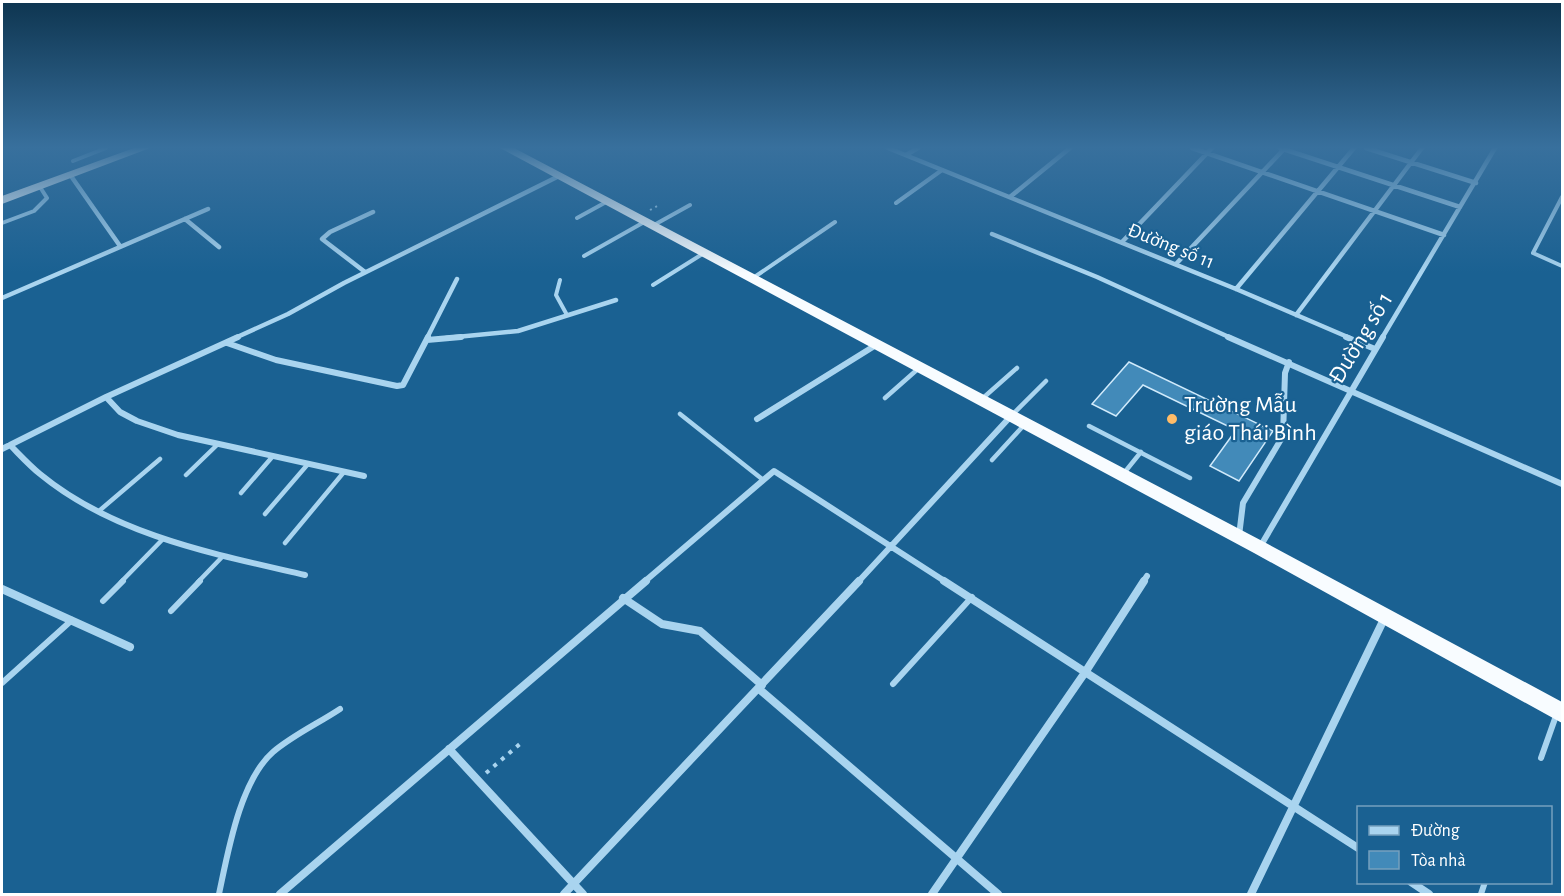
<svg xmlns="http://www.w3.org/2000/svg" width="1564" height="896" viewBox="0 0 1564 896" font-family="'Alegreya Sans',sans-serif">
  <style>
    .building { fill: #428ab9; stroke: #d0eafb; stroke-width: 1.5 }
    .lines { fill: none; stroke-linecap: round; stroke-linejoin: round }
    .path-far1 { stroke: #a9d4ef; stroke-width: 2; stroke-dasharray: 2 4; stroke-linecap: butt }
    .path { stroke: #a9d4ef; stroke-width: 4; stroke-dasharray: 4 6; stroke-linecap: butt }
    .service-far2 { stroke: #a9d4ef; stroke-width: 4 }
    .service-far1 { stroke: #a9d4ef; stroke-width: 4.5 }
    .service { stroke: #a9d4ef; stroke-width: 6 }
    .minor-far2 { stroke: #a9d4ef; stroke-width: 4.5 }
    .minor-far1 { stroke: #a9d4ef; stroke-width: 6 }
    .minor { stroke: #a9d4ef; stroke-width: 8 }
    .trunk { fill: #f8fcff; fill-rule: evenodd }
    .poi-dot { fill: #ffbc68; stroke: #1a6192; stroke-width: 2 }
    .labels { text-anchor: middle; dominant-baseline: central; stroke-width: 4.5; stroke-linejoin: round; paint-order: stroke }
    .far-street-label { font-size: 20px; fill: #fff; stroke: #1a6192 }
    .street-label { font-size: 24px; fill: #fff; stroke: #1a6192 }
    .poi-label { font-size: 24px; fill: #fff; stroke: #1a6192; text-anchor: start }
  </style>
  <rect width="100%" height="100%" fill="#1a6192"/>
  <path class="building" d="M1129,362L1273,431L1239,481L1210,466L1236,430L1143,385L1116,416L1092,404Z"/>
  <g class="lines">
    <path class="path-far1" d="M650,210L659,205"/>
    <path class="path" d="M486,773L521,743"/>
    <path class="service-far2" d="M73,161L106,148
      M1562,197L1533,253L1562,266
      M896,203L942,170
      M577,218L608,201
      M2,223L34,211L47,198L40,187
      M654,225L690,205
      M584,256L646,221
      M753,278L835,222
      M560,280L556,295L567,315
      M653,285L704,253"/>
    <path class="service-far1" d="M885,398L919,368
      M983,398L1017,368
      M680,414L762,479
      M1012,415L1046,381
      M1089,426L1190,478
      M992,460L1025,424
      M1124,473L1141,452
      M186,475L218,444
      M241,493L273,456
      M99,511L160,459
      M265,514L308,464
      M285,543L344,472
      M121,582L162,540
      M198,582L223,556"/>
    <path class="service" d="M103,601L123,581
      M171,611L200,581
      M2,683L72,620
      M893,684L972,597
      M1541,758L1557,713
      M219,894C228,852 240,781 273,752C293,735 319,723 340,709
      M1481,894L1485,882"/>
    <path class="minor-far2" d="M888,148L1236,289L1350,338
      M1192,148L1444,235
      M1280,148L1460,207
      M1366,148L1476,183
      M906,155L918,148
      M71,176L120,246
      M1010,197L1070,148
      M185,219L219,247
      M992,234L1097,277L1231,338
      M1122,242L1212,148
      M1176,264L1285,148
      M365,272L322,239L330,232L373,212
      M1236,289L1354,148
      M2,298L208,209
      M1296,315L1422,148
      M235,338L288,314L344,283L559,176
      M427,338L457,279
      M446,338L518,331L616,300
      M1382,338L1495,148"/>
    <path class="minor-far1" d="M1228,337L1562,484
      M1346,337L1375,349
      M427,340L461,337
      M227,343L276,360L397,386L403,385L428,337
      M106,397L120,412L137,421L178,435L364,476
      M757,419L876,345
      M10,445C20,455 29,465 40,474C114,535 214,554 305,575
      M2,449L106,397L238,337
      M1239,536L1243,503L1283,436L1285,373L1289,362
      M1260,547L1383,337
      M644,582L774,471L946,582
      M858,582L1011,416
      M1143,582L1147,576"/>
    <path class="minor" d="M944,581L1358,848
      M2,589L130,647
      M623,598L662,624L700,631L762,685
      M759,689L998,894
      M449,749L583,894
      M1411,882L1429,894
      M280,894L646,581
      M564,894L859,581
      M932,894L1086,671L1144,581
      M1251,894L1385,617"/>
    <path class="trunk" d="M134,148H150L2,204V196Z
      M500,148H514L1266,543L1562,702V723L1254,553Z"/>
  </g>
  <linearGradient id="sky" x2="0" y2="1"><stop stop-color="#0e3550"/><stop offset="0.54" stop-color="#38709d"/><stop offset="1" stop-color="#38709d" stop-opacity="0"/></linearGradient>
  <rect width="1564" height="273" fill="url(#sky)"/>
  <circle class="poi-dot" cx="1172" cy="419" r="6"/>
  <g class="labels">
    <g class="far-street-label">
      <text transform="translate(1171 246) rotate(22)">Đường số 11</text>
    </g>
    <g class="street-label">
      <text transform="translate(1361 338) rotate(-59)">Đường số 1</text>
    </g>
    <g class="poi-label">
      <text x="1184" y="405">Trường Mẫu<tspan x="1184" dy="28">giáo Thái Bình</tspan></text>
    </g>
  </g>
  <rect width="1564" height="896" fill="none" stroke="#ffffff" stroke-width="6"/>
  <rect x="1357" y="806" width="195" height="78" fill="#1a6192" stroke="#76a0be" stroke-width="1.5"/>
  <rect x="1369" y="826" width="30" height="9" fill="#a9d4ef" stroke="#76a0be" stroke-width="1.5"/>
  <text x="1411" y="836" font-size="18" fill="#ffffff">Đường</text>
  <rect x="1369" y="851" width="30" height="18" fill="#428ab9" stroke="#76a0be" stroke-width="1.5"/>
  <text x="1411" y="866" font-size="18" fill="#ffffff">Tòa nhà</text>
</svg>
